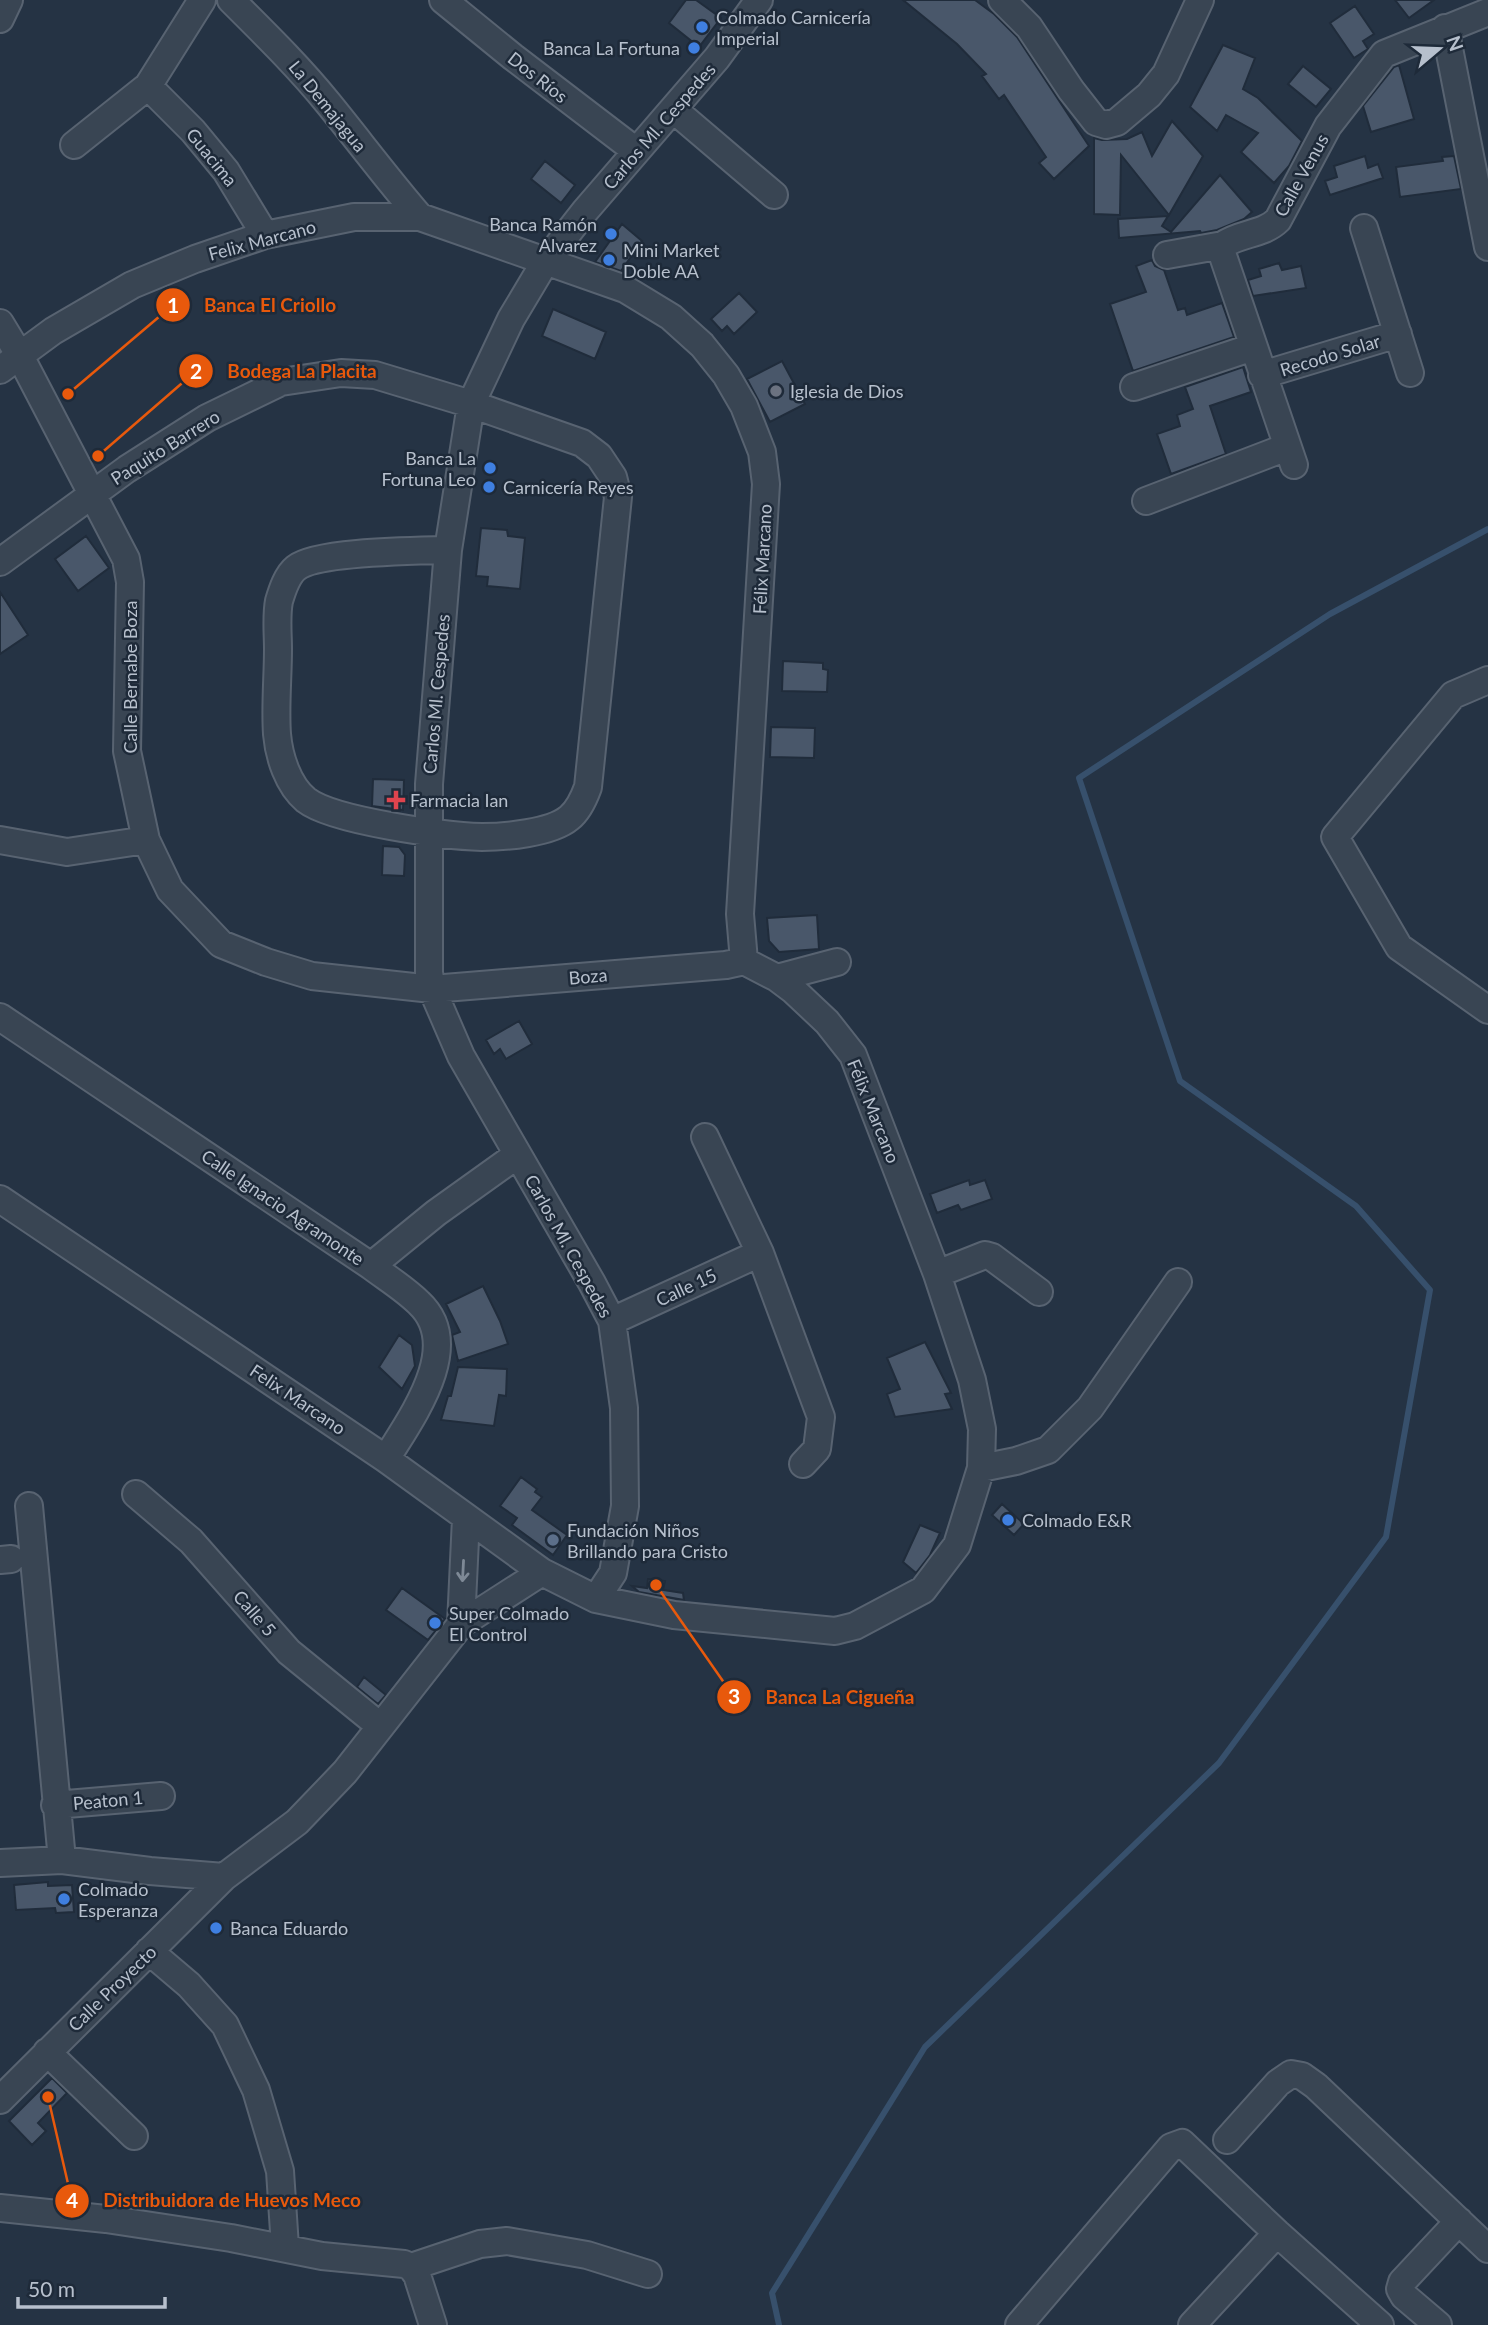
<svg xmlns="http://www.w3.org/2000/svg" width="1488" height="2325" viewBox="0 0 1488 2325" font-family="Lato,sans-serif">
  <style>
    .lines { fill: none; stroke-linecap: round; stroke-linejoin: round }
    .stream { stroke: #37506c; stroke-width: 6 }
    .building { fill: #49576a; stroke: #202c3b; stroke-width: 2 }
    .minor-casing { stroke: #586371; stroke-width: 30 }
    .minor { stroke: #394553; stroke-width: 26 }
    .oneway { stroke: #7e8996 }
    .shop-dot { fill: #3f7fe0; stroke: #1e2a39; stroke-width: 2.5 }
    .worship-dot { fill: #6b7280; stroke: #1e2a39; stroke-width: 2.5 }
    .health-dot { fill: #e0444e; stroke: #1e2a39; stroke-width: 2.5 }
    .service-dot { fill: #5c6f8a; stroke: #1e2a39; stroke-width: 2.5 }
    .labels { text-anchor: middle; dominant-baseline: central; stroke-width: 5; stroke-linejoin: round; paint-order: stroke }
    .poi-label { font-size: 18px; fill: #b7c0cd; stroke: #1e2a39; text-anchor: start }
    .street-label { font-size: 18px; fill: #b7c0cd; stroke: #1e2a39 }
    .leader { fill: none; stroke: #e8590c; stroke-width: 2.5 }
    .callout-dot { fill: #e8590c; stroke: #1e2a39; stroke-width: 2.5 }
    .mark-label { font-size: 21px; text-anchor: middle; font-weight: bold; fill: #fff }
    .callout-label { font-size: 19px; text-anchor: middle; font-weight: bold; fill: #e8590c; stroke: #1e2a39; stroke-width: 5; stroke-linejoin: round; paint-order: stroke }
  </style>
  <rect width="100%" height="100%" fill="#253344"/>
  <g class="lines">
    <path class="stream" d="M779,2325L772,2293L925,2047L1219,1763L1386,1537L1430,1290L1356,1206L1180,1081L1079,778L1330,614L1488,529"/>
  </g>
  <path class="building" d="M686,0H696L721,18L699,47L669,23Z
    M903,0H975L994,14L1017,37L1089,146L1054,179L1039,163L1046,157L1004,95L999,99L982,76L986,74L957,44Z
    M1395,0H1434L1409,18Z
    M1355,6L1374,34L1363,41L1368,49L1354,58L1330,23Z
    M1223,45L1255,58L1243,89L1258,98L1302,141L1289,166L1274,183L1241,152L1258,133L1226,115L1217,131L1190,107Z
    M1399,65L1414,119L1371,132L1363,106L1394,67Z
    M1303,66L1331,89L1316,107L1288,84Z
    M1172,121L1203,156L1169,215L1121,155L1120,215L1094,214V138L1102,140L1127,139L1142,132L1152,156Z
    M1365,156L1368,168L1378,164L1383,178L1330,195L1325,181L1337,177L1334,166Z
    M1454,156L1461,189L1400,197L1396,167L1443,161L1442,157Z
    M545,161L575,185L561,203L531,179Z
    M1220,175L1252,212L1244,219L1217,230L1201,233L1200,231L1119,238L1118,219L1168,216L1162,226L1171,232Z
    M622,224L642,241L621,271L595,262Z
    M1152,260L1155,266L1164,270L1178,310L1185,308L1187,315L1222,303L1234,337L1133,371L1110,304L1146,292L1136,266Z
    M1279,263L1282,270L1301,266L1306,288L1253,296L1248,280L1261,276L1259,269Z
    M739,293L757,312L734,334L727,326L722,331L711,319Z
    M553,309L606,332L595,359L542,336Z
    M782,361L805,404L770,422L747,379Z
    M1243,367L1251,392L1210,406L1226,454L1171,474L1157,434L1180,426L1177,415L1193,409L1185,387Z
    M481,528L507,530L508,536L525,538L520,589L487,586L488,577L476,576Z
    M86,536L109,568L78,591L55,559Z
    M0,592L28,635L0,654Z
    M783,661L823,663V669L828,670L827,692L782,691Z
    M771,727L815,728L814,758L770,757Z
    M373,779L404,780L403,810L372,806Z
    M383,846L399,847L405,855L404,876L382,875Z
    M817,915L819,949L779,952L769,941L767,918Z
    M519,1021L532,1044L506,1059L500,1049L494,1054L486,1040Z
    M969,1180L970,1185L985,1180L992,1199L961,1210L958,1205L937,1213L930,1194Z
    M483,1286L500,1321L508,1344L458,1361L452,1335L460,1332L446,1304Z
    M399,1335L412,1345L415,1366L402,1389L379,1367Z
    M925,1342L951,1393L945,1394L952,1409L895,1417L887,1394L900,1389L887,1358Z
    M458,1367L507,1369L506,1396L499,1395L494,1426L441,1420L448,1396H451Z
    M521,1477L537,1489L535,1492L542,1497L532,1510L567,1535L553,1555L512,1525L517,1518L500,1506Z
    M1002,1504L1024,1524L1014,1535L992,1515Z
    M920,1525L940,1533L930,1555L916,1573L903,1562Z
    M648,1579L665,1581L663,1590L683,1593L684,1600L639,1592L632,1586L647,1588Z
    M402,1588L445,1619L428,1640L386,1610Z
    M364,1677L386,1695L378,1704L357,1687Z
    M48,1882V1886L72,1885L74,1912L56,1913L55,1908L16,1910L14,1885Z
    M52,2078L67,2093L38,2123L46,2131L32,2145L9,2121Z"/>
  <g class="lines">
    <g class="minor-casing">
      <path id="minor" d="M231,0C264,33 298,66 328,103C359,141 388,180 420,217
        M443,0L513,57L636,151
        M1002,0L1029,27L1071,90L1096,122L1106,125L1117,122L1149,95L1166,74L1200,0
        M0,19L9,0
        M1445,28L1488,247
        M148,86L193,131L226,171L265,235
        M673,109L774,195
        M74,145L148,86L202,0
        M1364,228L1410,373
        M1167,255L1223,245
        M0,323L20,356L126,559L130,582L127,751L146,840L170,890L221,944L266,962L312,976L432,989L726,965L744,961
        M0,370L53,331L132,285L195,259L265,235L354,217H420L625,289L671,317L702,345L726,375L744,406L762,452L766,484L740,914L744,961
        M1262,375L1398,334
        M1134,387L1253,347
        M1294,465L1222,253L1223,245C1239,233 1263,235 1278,220L1328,126L1384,54L1488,12
        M1146,501L1287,447
        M0,562L127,469L207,418L281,382L341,373L375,375L471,404L582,443L599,456L613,477L618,497L588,787C584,798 578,811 569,818C551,833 505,837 482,837C445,836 333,821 306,800C288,785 279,757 277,734C275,706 278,677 278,649C278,634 276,616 279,601C282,591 287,575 296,568C317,551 418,551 448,550
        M1488,680L1453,695L1335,837L1399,947L1488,1010
        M0,840L67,852L146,840
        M777,978L837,962
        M0,1017L371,1266C387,1278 405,1289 419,1303C465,1346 411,1418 386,1459
        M705,1137L760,1253L821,1417L817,1449L803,1464
        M0,1199L386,1459L542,1572L596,1599L674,1615L835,1631L855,1626L923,1590L957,1545L981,1468L982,1429L972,1380L937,1274L853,1055L827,1022L793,990L777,978L744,961
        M371,1266L436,1213L517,1155
        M937,1274L985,1255L992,1257L1039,1292
        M612,1321L760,1253
        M981,1468L1016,1461L1048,1450L1090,1408L1178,1282
        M136,1494L191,1541L289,1652L380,1726
        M29,1506L62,1860
        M0,1560L11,1559
        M596,1599L613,1573L625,1506L624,1408L612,1321L592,1283L461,1056L432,989L429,973V784L448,550L471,404L511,319L545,262L585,211L717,58L759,0
        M461,1624L466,1518
        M55,1805L161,1796
        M0,1863L62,1860L150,1871L224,1877
        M149,1951L189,1985L225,2025L256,2090L280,2171L285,2247
        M47,2052L134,2136
        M0,2100L224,1877L297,1822L345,1772L461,1624L542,1572
        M1227,2140L1278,2083L1291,2074L1302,2076L1316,2086L1488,2249
        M0,2208L106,2219L231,2238L322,2256L404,2264L411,2267
        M411,2267L480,2244L507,2241L587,2255L648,2274
        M411,2267L417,2275L433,2325
        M1019,2325L1171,2147L1182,2143L1277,2233L1380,2325
        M1192,2325L1277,2233
        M1438,2325L1404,2296L1400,2289L1402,2282L1459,2221"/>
    </g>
    <use href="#minor" class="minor"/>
  </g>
  <defs><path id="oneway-shaft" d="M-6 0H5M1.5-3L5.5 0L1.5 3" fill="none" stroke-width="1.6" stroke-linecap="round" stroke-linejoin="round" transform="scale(1.75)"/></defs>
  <use class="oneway" href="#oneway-shaft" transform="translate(463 1571) rotate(93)"/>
  <g class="shop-dot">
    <circle cx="702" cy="27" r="7"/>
    <circle cx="694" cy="48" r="7"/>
    <circle cx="611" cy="234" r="7"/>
    <circle cx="609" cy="260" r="7"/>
    <circle cx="490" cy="468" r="7"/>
    <circle cx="489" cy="487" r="7"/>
    <circle cx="1008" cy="1520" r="7"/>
    <circle cx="435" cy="1623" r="7"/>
    <circle cx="64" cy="1899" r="7"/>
    <circle cx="216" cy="1928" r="7"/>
  </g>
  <circle class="worship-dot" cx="776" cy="391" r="7"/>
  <path class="health-dot" d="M392.5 789.5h7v7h7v7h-7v7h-7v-7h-7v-7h7z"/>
  <circle class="service-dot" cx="553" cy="1540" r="7"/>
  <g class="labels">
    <g class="poi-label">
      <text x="716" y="17">Colmado Carnicería<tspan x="716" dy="21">Imperial</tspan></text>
      <text x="680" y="48" text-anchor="end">Banca La Fortuna</text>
      <text x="597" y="224" text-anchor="end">Banca Ramón<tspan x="597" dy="21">Alvarez</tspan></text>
      <text x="623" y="250">Mini Market<tspan x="623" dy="21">Doble AA</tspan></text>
      <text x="790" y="391">Iglesia de Dios</text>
      <text x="476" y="458" text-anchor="end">Banca La<tspan x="476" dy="21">Fortuna Leo</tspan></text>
      <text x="503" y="487">Carnicería Reyes</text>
      <text x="410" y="800">Farmacia Ian</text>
      <text x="1022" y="1520">Colmado E&amp;R</text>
      <text x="567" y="1530">Fundación Niños<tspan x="567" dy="21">Brillando para Cristo</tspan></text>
      <text x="449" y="1613">Super Colmado<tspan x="449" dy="21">El Control</tspan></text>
      <text x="78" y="1889">Colmado<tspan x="78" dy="21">Esperanza</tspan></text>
      <text x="230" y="1928">Banca Eduardo</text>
    </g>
    <g class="street-label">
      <text transform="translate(538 77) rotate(38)">Dos Ríos</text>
      <text transform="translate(328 106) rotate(51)">La Demajagua</text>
      <text transform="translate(659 126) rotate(-49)">Carlos Ml. Cespedes</text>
      <text transform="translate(212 157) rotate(51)">Guacima</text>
      <text transform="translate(1301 175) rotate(-61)">Calle Venus</text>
      <text transform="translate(262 240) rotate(-15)">Felix Marcano</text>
      <text transform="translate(1330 355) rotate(-17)">Recodo Solar</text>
      <text transform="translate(165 447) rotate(-32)">Paquito Barrero</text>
      <text transform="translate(762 559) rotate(-87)">Félix Marcano</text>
      <text transform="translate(130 677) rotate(-90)">Calle Bernabe Boza</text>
      <text transform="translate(436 694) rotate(-85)">Carlos Ml. Cespedes</text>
      <text transform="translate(588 976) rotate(-5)">Boza</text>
      <text transform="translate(874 1111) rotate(68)">Félix Marcano</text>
      <text transform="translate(283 1207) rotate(34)">Calle Ignacio Agramonte</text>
      <text transform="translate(569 1246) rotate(61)">Carlos Ml. Cespedes</text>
      <text transform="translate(686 1287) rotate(-25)">Calle 15</text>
      <text transform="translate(298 1399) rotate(34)">Felix Marcano</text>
      <text transform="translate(255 1613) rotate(49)">Calle 5</text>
      <text transform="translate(108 1800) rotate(-5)">Peaton 1</text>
      <text transform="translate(112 1988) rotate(-44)">Calle Proyecto</text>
    </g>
  </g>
  <path class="leader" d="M68 394L173 305M98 456L196 371M656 1585L734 1697M48 2097L72 2201"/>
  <g class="callout-dot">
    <circle cx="68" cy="394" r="7"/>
    <circle cx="98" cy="456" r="7"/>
    <circle cx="656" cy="1585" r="7"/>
    <circle cx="48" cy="2097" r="7"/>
    <circle cx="173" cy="305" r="18"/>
    <circle cx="196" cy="371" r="18"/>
    <circle cx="734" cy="1697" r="18"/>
    <circle cx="72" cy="2201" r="18"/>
  </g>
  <g class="mark-label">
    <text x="173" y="313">1</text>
    <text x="196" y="379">2</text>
    <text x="734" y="1704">3</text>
    <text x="72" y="2208">4</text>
  </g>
  <g class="callout-label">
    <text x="270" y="312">Banca El Criollo</text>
    <text x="302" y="378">Bodega La Placita</text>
    <text x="840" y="1704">Banca La Cigueña</text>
    <text x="232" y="2207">Distribuidora de Huevos Meco</text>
  </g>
  <g transform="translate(1439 49) rotate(71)" stroke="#1e2a39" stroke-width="5" paint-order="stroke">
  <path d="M0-5L12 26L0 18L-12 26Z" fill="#b7c0cd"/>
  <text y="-10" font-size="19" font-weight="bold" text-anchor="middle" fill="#b7c0cd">N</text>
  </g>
  <path d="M18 2297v10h147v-10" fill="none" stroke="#b7c0cd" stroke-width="3.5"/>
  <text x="28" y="2297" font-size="21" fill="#b7c0cd" stroke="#1e2a39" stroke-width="5" paint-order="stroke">50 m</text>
</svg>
